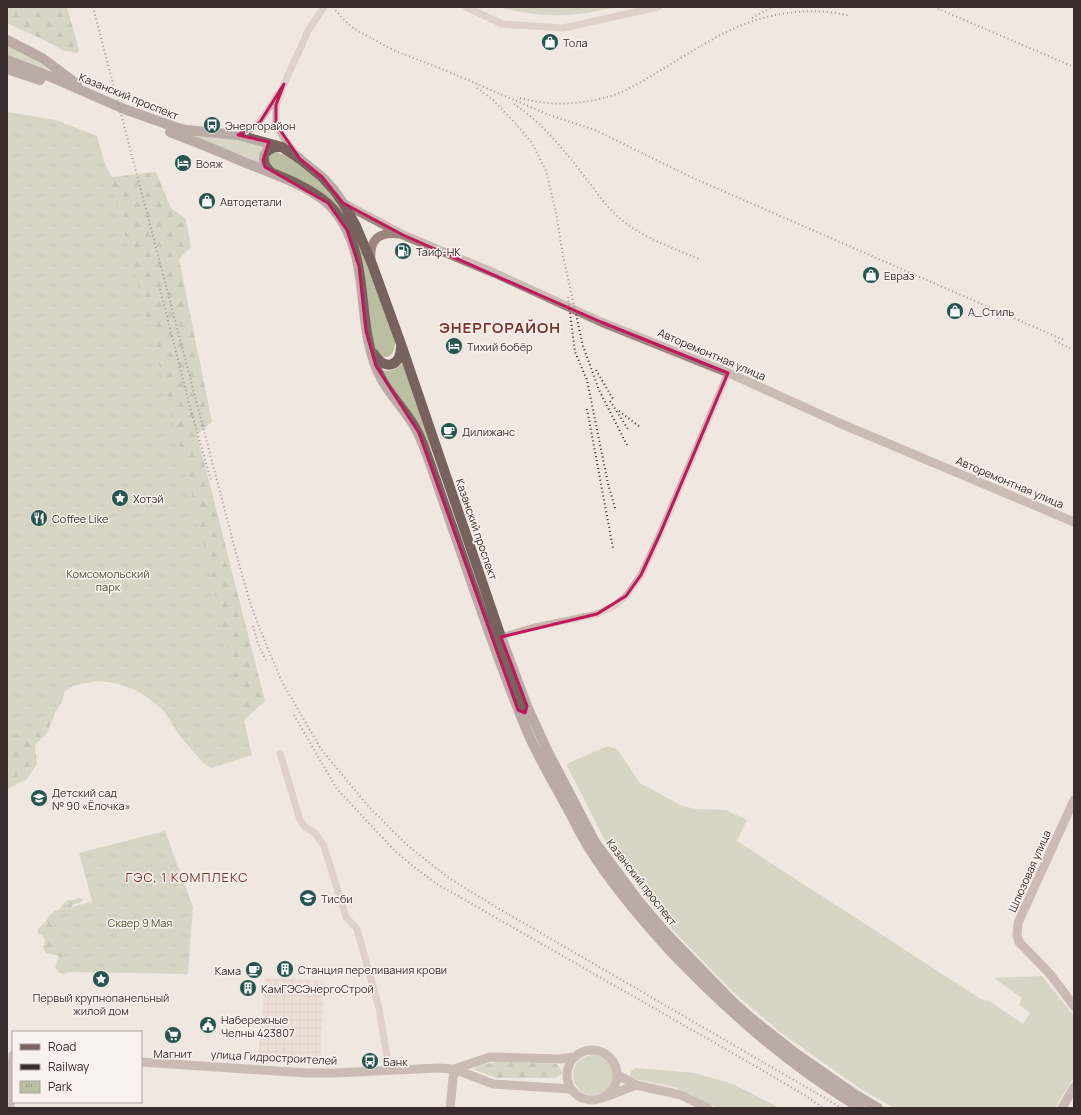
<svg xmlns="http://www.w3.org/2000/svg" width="1081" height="1115" viewBox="0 0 1081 1115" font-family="Manrope,sans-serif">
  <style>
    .green { fill: #babfa2 }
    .forest { fill: url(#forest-firs) }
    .park { fill: url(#park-tufts) }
    .plaza { fill: url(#plaza-grid) }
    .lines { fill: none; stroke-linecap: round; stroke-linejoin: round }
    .street { stroke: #c8b5ad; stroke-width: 7 }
    .secondary { stroke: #9c857f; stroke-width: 9 }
    .primary { stroke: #78625e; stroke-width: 10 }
    .rail { stroke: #382d2b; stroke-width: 2; stroke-dasharray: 1 3; stroke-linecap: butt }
    .marked { fill: none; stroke: #c2185b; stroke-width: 3; stroke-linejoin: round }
    .labels { text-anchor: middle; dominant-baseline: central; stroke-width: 3; stroke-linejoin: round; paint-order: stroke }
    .poi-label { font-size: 11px; fill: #382d2b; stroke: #f9f1ed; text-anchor: start }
    .street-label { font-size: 11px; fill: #382d2b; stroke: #f9f1ed }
    .park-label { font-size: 11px; fill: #4d5331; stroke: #f9f1ed }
    .quarter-label { font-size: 13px; letter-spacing: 1px; fill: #7f322c; stroke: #f9f1ed }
    .district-label { font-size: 15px; font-weight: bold; letter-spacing: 1px; fill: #7f322c; stroke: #f9f1ed }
  </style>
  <defs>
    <pattern id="forest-firs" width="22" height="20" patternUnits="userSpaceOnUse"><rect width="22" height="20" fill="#babfa2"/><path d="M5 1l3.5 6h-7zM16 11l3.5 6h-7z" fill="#989c84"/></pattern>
    <pattern id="park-tufts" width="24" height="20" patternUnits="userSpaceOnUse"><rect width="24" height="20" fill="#babfa2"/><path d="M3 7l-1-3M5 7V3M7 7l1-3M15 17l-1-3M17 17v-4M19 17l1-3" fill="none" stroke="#989c84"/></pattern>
    <pattern id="plaza-grid" width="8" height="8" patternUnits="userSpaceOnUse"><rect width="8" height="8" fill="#e7d5c9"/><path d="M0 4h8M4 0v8" fill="none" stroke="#c7b7ad"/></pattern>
  </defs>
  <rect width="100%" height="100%" fill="#f1e7e1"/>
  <path class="green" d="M498,7H615C571,18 542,18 498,7Z
    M7,45L34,59L56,76L7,57Z
    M184,135L235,138L265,147L258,156L259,165Z
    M275,152L285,155L312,172L342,206L367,262L395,342C395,350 391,361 381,356C378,355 376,351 374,349L347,220C329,190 302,182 272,169L268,158L269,155Z
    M402,362L433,454L418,426L388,383L382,370C391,372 397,370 402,362Z
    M608,746L618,750L640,783L682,806L696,809L726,810L747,820L737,841L981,999L989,1001L1023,1024L1030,1013L1019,1005L1022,998L994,978L1042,976L1074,1016V1077L1055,1108H894L858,1087L780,1032L732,991L666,923L610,851L566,764Z
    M573 1075a20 20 0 1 1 40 0a20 20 0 1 1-40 0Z
    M636,1068L695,1073L733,1084L780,1108H717L675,1087L635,1079L630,1077L631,1071Z"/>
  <path class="forest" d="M7,7H67L79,50L77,53L64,51L48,42L7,23Z
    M7,148L98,151L112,177L156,172L171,208L186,219L191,247L179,259L212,422L197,434L265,701L243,721L165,711L146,696L132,687L119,682L100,680L74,685L64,692L63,700L56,711L47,733L35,745L37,764L26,780L7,789Z
    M77,898H81L83,900L82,902L72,905L68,972L66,974L60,973L55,968L59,956L46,953L43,947L45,941L43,935L39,934L37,932L38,929C40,926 44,925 45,922C50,916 51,911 60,909L63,904L68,900H75Z
    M500,1061L557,1064L563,1073L555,1078H496L475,1070L476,1066Z"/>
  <path class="park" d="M7,112L56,120L97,136L129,249L192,495L252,755L211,768L204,764L179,735L164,711L146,696L133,689L114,683L98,681L71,686L64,690L62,701L44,726L7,738Z
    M165,831L193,907L188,974L68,972L50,915L92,901L79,853Z"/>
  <path class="plaza" d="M265,978L324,981L320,1066L258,1060Z"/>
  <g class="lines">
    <path class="street" d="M466,7L502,24L563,28L658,7
      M239,135C258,130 267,110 277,95
      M297,154L283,137L276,124V105L284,84L309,29L324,7
      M501,637L531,628L597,614L614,606L626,596L641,575L660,534L728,373
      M280,753L300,820L305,827L315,833L324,846L346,917L357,929L379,1008L389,1070"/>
    <path class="secondary" d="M343,203L403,235L494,273L601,322L731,374L837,422L1074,522
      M371,261C369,239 379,231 400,234
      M1074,800L1018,923L1017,935L1019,942L1050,974L1074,1006
      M567 1075a25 25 0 1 1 50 0a25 25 0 1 1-50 0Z
      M141,1062L307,1073H335L438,1068L454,1069L493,1084L571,1089
      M454,1069L490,1057L560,1059L574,1057
      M618,1075L636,1085L681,1095L708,1108
      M608,1096L636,1085
      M10,1108L13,1055
      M450,1108L454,1069
      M1062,1108L1074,1087"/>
    <path class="primary" d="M7,40L42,58L77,84
      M7,60L51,77L124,109L175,127L186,130L238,135L282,147L300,159L322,177L334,190L343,203L355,224L372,264L401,344L501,637L527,706L547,750L595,842L638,900L667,934L733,1002L752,1019L794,1052L856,1095L878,1108
      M7,69L40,80
      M170,132C196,142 221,152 246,163C272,173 316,188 334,210C374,258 353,325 381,378C391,398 410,414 419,435C430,460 438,487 447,512C473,586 497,660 527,731C538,757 552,780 565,804C573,818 580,834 589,848C612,885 642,920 671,952C729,1012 788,1065 860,1108
      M271,172C264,166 259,154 271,149C273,147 277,147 280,147
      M374,354C385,371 400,367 401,347"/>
    <path class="rail" d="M93,7L236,553L251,606L268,649L282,682L321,749L368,806L408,846L449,878L496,907L842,1108
      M333,7L344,20L353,28L393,50L447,71L549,115L595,130L691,177L1064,340
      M934,7L1074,67
      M752,18L772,7
      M477,88L492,99L516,124L532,143L546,171L556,212L563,256L583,346L599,390L628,447
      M520,98C548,106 579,105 607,97C624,93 641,82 656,73C678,60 701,45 724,33C762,14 808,5 850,16
      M514,104C546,125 569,157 592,186C598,194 604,203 611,210C635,235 668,246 699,259
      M160,289L191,411L211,480
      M568,297L575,352L587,380L608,484L615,508
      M1055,341L1074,350
      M596,370L613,399
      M610,401L628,429
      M587,409L613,548
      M619,411L640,427
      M253,626L258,644L267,662
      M294,715L337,789L395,851L414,867L437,884L743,1059L806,1096L823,1108"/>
  </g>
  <path d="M0 0H1081V1115H0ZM284,84L276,105V124L300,159L322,177L343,203L403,235L601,322L728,373L660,534L641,575L626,596L597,614L501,637L527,706L525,713L518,710L419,433L376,366L366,331L359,266L347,230L328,203L265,167L263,160L269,142L238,135L260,122Z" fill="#f1e7e1" fill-opacity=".55" fill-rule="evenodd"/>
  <path class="marked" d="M284,84L276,105V124L300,159L322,177L343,203L403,235L601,322L728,373L660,534L641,575L626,596L597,614L501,637L527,706L525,713L518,710L419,433L376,366L366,331L359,266L347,230L328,203L265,167L263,160L269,142L238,135L260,122Z"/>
  <defs>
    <g id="shop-disc" transform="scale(0.9)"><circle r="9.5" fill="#255550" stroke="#f9f1ed"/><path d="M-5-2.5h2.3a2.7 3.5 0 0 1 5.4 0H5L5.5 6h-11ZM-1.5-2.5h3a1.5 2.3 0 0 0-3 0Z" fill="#fff"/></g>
    <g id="bus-disc" transform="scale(0.9)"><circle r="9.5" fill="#255550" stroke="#f9f1ed"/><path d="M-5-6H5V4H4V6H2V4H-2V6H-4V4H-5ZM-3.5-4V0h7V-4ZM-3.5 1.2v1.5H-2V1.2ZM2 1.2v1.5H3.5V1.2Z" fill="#fff"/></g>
    <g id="hotel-disc" transform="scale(0.9)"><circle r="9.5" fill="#255550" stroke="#f9f1ed"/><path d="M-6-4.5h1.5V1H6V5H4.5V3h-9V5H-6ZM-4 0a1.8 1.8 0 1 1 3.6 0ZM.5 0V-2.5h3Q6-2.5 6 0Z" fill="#fff"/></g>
    <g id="fuel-disc" transform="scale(0.9)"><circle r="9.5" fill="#255550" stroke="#f9f1ed"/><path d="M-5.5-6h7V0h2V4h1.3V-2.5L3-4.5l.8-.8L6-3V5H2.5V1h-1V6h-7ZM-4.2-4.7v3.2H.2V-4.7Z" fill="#fff"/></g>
    <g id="cafe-disc" transform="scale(0.9)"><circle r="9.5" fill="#255550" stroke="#f9f1ed"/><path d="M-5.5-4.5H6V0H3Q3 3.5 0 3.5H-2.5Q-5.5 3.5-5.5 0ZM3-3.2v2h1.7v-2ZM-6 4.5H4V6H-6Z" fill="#fff"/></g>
    <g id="sight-disc" transform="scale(0.9)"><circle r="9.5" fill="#255550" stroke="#f9f1ed"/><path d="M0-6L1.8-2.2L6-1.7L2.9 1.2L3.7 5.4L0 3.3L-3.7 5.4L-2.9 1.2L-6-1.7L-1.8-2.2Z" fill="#fff"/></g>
    <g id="restaurant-disc" transform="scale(0.9)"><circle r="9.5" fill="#255550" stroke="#f9f1ed"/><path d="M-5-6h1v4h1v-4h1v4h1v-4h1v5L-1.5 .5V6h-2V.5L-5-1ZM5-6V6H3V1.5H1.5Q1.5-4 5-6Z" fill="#fff"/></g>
    <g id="school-disc" transform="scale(0.9)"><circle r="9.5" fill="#255550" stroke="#f9f1ed"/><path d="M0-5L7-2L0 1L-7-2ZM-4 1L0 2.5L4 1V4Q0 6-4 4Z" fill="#fff"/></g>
    <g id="university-disc" transform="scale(0.9)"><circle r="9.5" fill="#255550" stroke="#f9f1ed"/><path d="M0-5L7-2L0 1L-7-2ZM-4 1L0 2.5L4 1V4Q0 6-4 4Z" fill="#fff"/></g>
    <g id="building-disc" transform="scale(0.9)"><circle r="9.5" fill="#255550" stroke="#f9f1ed"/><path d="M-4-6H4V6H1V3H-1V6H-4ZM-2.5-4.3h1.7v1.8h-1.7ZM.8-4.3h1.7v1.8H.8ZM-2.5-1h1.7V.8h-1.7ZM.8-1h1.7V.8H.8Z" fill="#fff"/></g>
    <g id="civic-disc" transform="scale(0.9)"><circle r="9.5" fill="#255550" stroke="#f9f1ed"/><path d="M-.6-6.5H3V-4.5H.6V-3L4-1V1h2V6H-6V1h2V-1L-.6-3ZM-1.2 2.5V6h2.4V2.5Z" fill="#fff"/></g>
    <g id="supermarket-disc" transform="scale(0.9)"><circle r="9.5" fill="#255550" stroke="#f9f1ed"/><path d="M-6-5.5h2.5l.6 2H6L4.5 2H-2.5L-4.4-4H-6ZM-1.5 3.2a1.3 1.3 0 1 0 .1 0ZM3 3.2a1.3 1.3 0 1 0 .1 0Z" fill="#fff"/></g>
  </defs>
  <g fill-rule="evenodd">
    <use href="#shop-disc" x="550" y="42"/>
    <use href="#bus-disc" x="212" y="125"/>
    <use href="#hotel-disc" x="183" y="163"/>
    <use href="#shop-disc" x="207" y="201"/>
    <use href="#fuel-disc" x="403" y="251"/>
    <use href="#shop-disc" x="871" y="275"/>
    <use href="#shop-disc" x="955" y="311"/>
    <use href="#hotel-disc" x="454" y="346"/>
    <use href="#cafe-disc" x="449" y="431"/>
    <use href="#sight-disc" x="120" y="498"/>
    <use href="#restaurant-disc" x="39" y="518"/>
    <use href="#school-disc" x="39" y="798"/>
    <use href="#university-disc" x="308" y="898"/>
    <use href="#building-disc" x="285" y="969"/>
    <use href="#cafe-disc" x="254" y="970"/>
    <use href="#sight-disc" x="101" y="979"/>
    <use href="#building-disc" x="248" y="988"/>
    <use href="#civic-disc" x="208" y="1025"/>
    <use href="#supermarket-disc" x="173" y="1035"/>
    <use href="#bus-disc" x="370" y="1061"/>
  </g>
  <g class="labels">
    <g class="poi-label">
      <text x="563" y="42">Тола</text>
      <text x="225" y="125">Энергорайон</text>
      <text x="196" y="163">Вояж</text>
      <text x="220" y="201">Автодетали</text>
      <text x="416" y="251">Таиф-НК</text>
      <text x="884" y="275">Евраз</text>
      <text x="968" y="311">А_Стиль</text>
      <text x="467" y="346">Тихий бобёр</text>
      <text x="462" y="431">Дилижанс</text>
      <text x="133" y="498">Хотэй</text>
      <text x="52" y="518">Coffee Like</text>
      <text x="52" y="792">Детский сад<tspan x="52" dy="13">№ 90 «Ёлочка»</tspan></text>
      <text x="321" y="898">Тисби</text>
      <text x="298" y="969">Станция переливания крови</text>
      <text x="241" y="970" text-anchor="end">Кама</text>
      <text x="261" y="988">КамГЭСЭнергоСтрой</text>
      <text x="101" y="997" text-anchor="middle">Первый крупнопанельный<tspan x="101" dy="13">жилой дом</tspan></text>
      <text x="221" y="1019">Набережные<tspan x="221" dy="13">Челны 423807</tspan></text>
      <text x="173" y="1053" text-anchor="middle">Магнит</text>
      <text x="383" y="1061">Банк</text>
    </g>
    <g class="street-label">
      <text transform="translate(129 96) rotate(22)">Казанский проспект</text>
      <text transform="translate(712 354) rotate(23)">Авторемонтная улица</text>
      <text transform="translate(1010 482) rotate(23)">Авторемонтная улица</text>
      <text transform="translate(477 529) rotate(71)">Казанский проспект</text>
      <text transform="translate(1029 871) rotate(-66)">Шлюзовая улица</text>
      <text transform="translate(642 882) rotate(52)">Казанский проспект</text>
      <text transform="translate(274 1057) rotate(3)">улица Гидростроителей</text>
    </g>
    <g class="park-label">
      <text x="108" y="573">Комсомольский<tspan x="108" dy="13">парк</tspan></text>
      <text x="140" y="922">Сквер 9 Мая</text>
    </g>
    <g class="quarter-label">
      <text x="187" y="877">ГЭС, 1 КОМПЛЕКС</text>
    </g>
    <g class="district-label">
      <text x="500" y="327">ЭНЕРГОРАЙОН</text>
    </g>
  </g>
  <rect width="1081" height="1115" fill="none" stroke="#382d2b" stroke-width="16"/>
  <rect x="12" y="1031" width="130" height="72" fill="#f9f1ed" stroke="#aca39f"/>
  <rect x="20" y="1044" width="20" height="6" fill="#78625e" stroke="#aca39f"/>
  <text x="48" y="1051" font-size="12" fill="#382d2b">Road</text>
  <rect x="20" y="1064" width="20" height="6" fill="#382d2b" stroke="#aca39f"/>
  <text x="48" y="1071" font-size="12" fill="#382d2b">Railway</text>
  <rect x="20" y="1081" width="20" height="12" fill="url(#park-tufts)" stroke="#aca39f"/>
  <text x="48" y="1091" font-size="12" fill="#382d2b">Park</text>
</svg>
